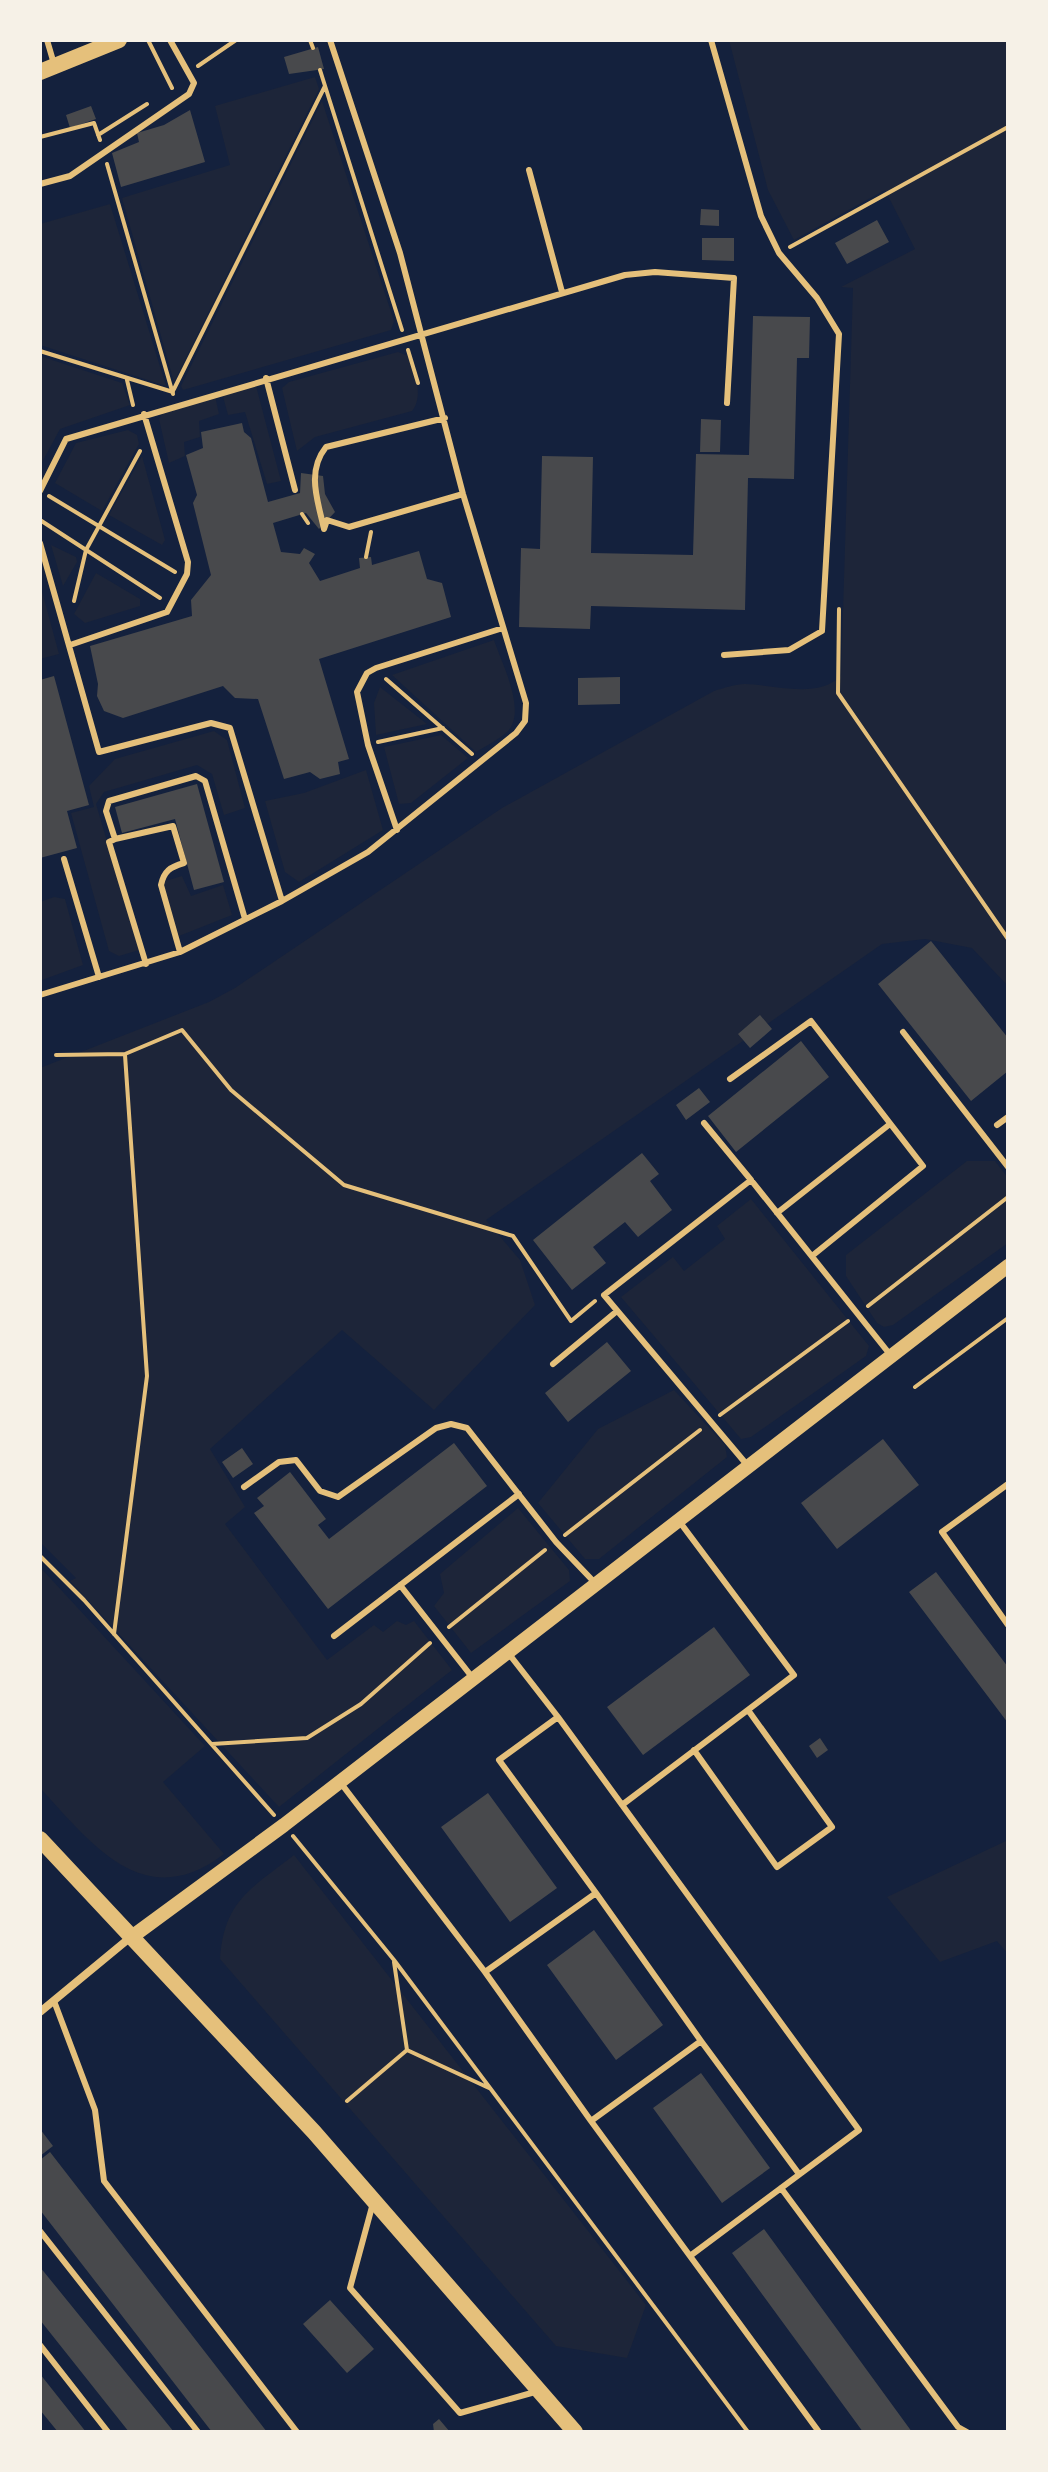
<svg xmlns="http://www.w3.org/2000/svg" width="1048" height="2472" viewBox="0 0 1048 2472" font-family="Overpass,sans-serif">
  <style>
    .green { fill: #1d2539 }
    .building { fill: #48494c }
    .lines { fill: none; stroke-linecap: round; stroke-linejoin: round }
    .path { stroke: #e5c07b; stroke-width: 4 }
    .service { stroke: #e5c07b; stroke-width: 6 }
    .minor { stroke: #e5c07b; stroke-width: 8 }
    .tertiary { stroke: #e5c07b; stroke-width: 14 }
    .secondary { stroke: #e5c07b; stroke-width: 16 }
  </style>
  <rect width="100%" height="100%" fill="#14213d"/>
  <path class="green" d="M729,40H1008V986L972,948L925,939L882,944L486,1220L520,1260L535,1305L434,1410L342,1330L210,1449L245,1507L225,1524L327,1660L374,1625L383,1632L397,1621L406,1625L414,1621L452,1670L279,1807L70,1581L76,1578L40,1542V1068L209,1002L235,988L502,808L714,691C724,688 735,684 745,684C776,685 817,699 841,676L853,288L841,287L915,249L885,190L794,240L768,190Z
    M315,77L319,89L174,382L122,198L230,165L215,106Z
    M322,101L394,321L391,330L183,390L181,386Z
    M110,204L166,386L40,345V224Z
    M398,352L408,356C415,372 424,396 412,411L315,437L297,451L282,388L289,382Z
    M40,356L122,383L130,405L60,429L40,466Z
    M255,382L281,481L267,484L245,412L228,415L222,393Z
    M215,396L219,414L199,421L200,437L184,442L185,456L169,463L159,419L164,411Z
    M128,430L137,435L139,444L102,511L55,483L76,443Z
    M142,456L165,540L162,545L109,515Z
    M51,545L76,557L77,562L63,586Z
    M96,573L140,599V606L85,623L74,614Z
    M40,584L59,654L40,659Z
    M494,640C501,662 527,710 508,731C500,739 486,746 476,752L392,675Z
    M380,687L427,724L376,735L374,703Z
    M214,731L227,740L245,808L224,815L212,774L197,765L104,792L96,804L139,950L119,956L109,951L71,813L94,807L89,786L115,759Z
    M441,735L468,758L411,803L399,804L384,747Z
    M366,770L383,830L299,882L285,872L265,801L304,793Z
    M182,876L191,896L223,885L232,915L179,936L162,882Z
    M54,897L65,899L83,965L42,980L40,902Z
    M967,1161H995L1008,1178V1243L893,1325L884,1327L877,1323L846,1276V1255Z
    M751,1199L869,1346L866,1356L751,1437L741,1439L621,1297L673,1257L684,1271L725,1239L717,1226Z
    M674,1390L725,1445L727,1457L599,1559H585L538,1503L598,1429Z
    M518,1508L569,1570L570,1581L471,1653L434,1606L444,1593L440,1574Z
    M40,1567L205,1746L163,1782L224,1854C144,1915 92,1844 40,1788Z
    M1008,1840V1954L997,1941L940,1962L887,1897Z
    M294,1855L646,2305L627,2358L556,2346L220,1959C224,1900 252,1888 294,1855Z"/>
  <path class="building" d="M318,47L324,69L289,74L284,57Z
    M91,106L96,119L70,128L66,115Z
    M190,110L205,162L121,187L112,153L139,142L137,133L164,125Z
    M701,209L719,210V226L700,225Z
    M877,220L889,242L847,264L835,243Z
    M702,238H734V261L702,260Z
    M753,316L810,317L809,358H797L794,479L748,478L745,610L591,606L590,629L519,627L521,548L540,549L542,456L593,457L591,553L693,555L696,454L749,455Z
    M701,419L721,420L720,452H700Z
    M242,423L244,432L251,438L268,502L300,493L301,473L323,476L325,494L335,512L319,529L306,513L273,523L281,552L300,554L304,548L315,554L309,563L320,581L360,568L359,558L371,557L372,565L419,551L427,579L442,583L451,617L319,659L349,759L338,762L340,774L320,779L310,772L284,779L258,699L235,698L223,686L123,718L104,711L97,696L98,684L90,646L192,616L191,600L211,575L193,503L197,495L186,455L203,448L201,432Z
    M54,676L89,805L67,811L77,848L40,858V680Z
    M620,677V704L578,705V678Z
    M197,784L224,882L194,890L175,819L122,833L115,807Z
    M931,941L1008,1038V1071L971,1101L878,984Z
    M760,1015L772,1029L750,1048L738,1034Z
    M801,1041L829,1077L736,1152L708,1116Z
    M699,1088L710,1102L686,1120L676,1105Z
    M642,1153L659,1174L650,1181L672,1210L638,1237L625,1222L593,1247L606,1263L572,1290L533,1240Z
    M607,1342L631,1371L568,1422L545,1393Z
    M883,1439L919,1485L837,1549L801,1503Z
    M454,1443L487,1486L328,1609L254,1513L264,1506L257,1498L290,1472L326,1519L318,1525L329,1539Z
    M242,1448L253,1464L233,1478L222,1462Z
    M936,1572L1008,1667V1723L909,1592Z
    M714,1627L750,1675L643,1755L607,1707Z
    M820,1738L828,1750L817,1758L809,1746Z
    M488,1793L557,1888L510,1922L441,1827Z
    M594,1930L663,2025L616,2060L547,1965Z
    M701,2073L770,2168L722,2203L653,2108Z
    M40,2129L53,2146L40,2156Z
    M50,2152L267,2432H212L40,2210V2160Z
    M764,2229L912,2432H863L732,2253Z
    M40,2267L174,2432H129L40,2320Z
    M330,2300L374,2349L347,2373L303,2324Z
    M40,2374L86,2432H58L40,2410Z
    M439,2419L450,2432H434L433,2424Z"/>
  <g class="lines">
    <path class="path" d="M148,40L172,88
      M310,40L313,48
      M198,66L236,40
      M320,70L402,330
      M98,135L147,104
      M40,137L94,123L100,140
      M107,164L173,394
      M790,247L1008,127
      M408,350L418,383
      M40,351L173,392
      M127,380L133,405
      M174,389L325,86
      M49,496L175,572
      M302,514L308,523
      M40,520L160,598
      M366,557L371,532
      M74,601L86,550L140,451
      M839,609L838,693L1008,939
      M386,679L472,754
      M378,742L443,728
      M56,1055L125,1054L182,1030L231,1090L344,1185L513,1236L571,1321L595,1301
      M868,1306L1008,1197
      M915,1387L1008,1318
      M720,1415L848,1321
      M565,1535L700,1430
      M40,1556L84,1600L274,1815
      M449,1627L545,1550
      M114,1634L147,1376L125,1055
      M212,1744L307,1738L361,1704L430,1643
      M293,1836L394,1960L748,2432
      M394,1962L407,2050L489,2088
      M347,2101L407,2050"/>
    <path class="service" d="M47,40L54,64
      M711,40L761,216L779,253L817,298L839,334L822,631L789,650L724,655
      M529,170L562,292
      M40,184L70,176L189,94L194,83L170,40
      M266,378L295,490
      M445,418L326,447C306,472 318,501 324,529L327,520L349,527L463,494
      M40,491L66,439L625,275L655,272L734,278L727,403
      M40,543L99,752L211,723L230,728L282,901
      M70,645L167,612L187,574L188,562L144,414
      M397,830L368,745L357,692L367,673L376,668L503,628
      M115,839L173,826L184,863C170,867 164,871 161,885L180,952
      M64,859L99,977
      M146,964L109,842L115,839L106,811L109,801L196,776L205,781L245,919
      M40,995L180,952L282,901L368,852L516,733L525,721L526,703L463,494L400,253L330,40
      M903,1032L1008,1167
      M730,1079L811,1021L923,1166L812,1256
      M704,1123L751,1180
      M997,1125L1008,1117
      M777,1213L890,1124
      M553,1364L617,1311
      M748,1466L604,1295L751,1180L892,1357
      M1008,1484L942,1532L1008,1625
      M244,1487L279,1462L296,1460L320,1491L338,1497L436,1428L451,1424L467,1428L556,1542L596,1584
      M400,1585L472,1677
      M334,1636L519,1494
      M509,1654L558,1717
      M694,1750L777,1867L832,1827L748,1710
      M340,1782L485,1972
      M622,1805L794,1675L679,1521
      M596,1893L499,1760L558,1717L859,2130L690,2256
      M54,2001L95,2110L104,2181L297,2432
      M591,2121L485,1972L596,1893L701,2041
      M799,2174L701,2041L591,2121L819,2432
      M781,2188L958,2427L967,2432
      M373,2203L350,2288L460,2413L535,2392
      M40,2231L198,2432
      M40,2345L108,2432"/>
    <path class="minor" d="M40,2012L132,1936"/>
    <path class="tertiary" d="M133,1936L284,1825L1008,1266"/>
    <path class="secondary" d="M40,72L119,40
      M40,1839L314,2132L575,2432"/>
  </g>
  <rect width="1048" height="2472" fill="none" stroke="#f6f1e7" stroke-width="84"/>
</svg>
